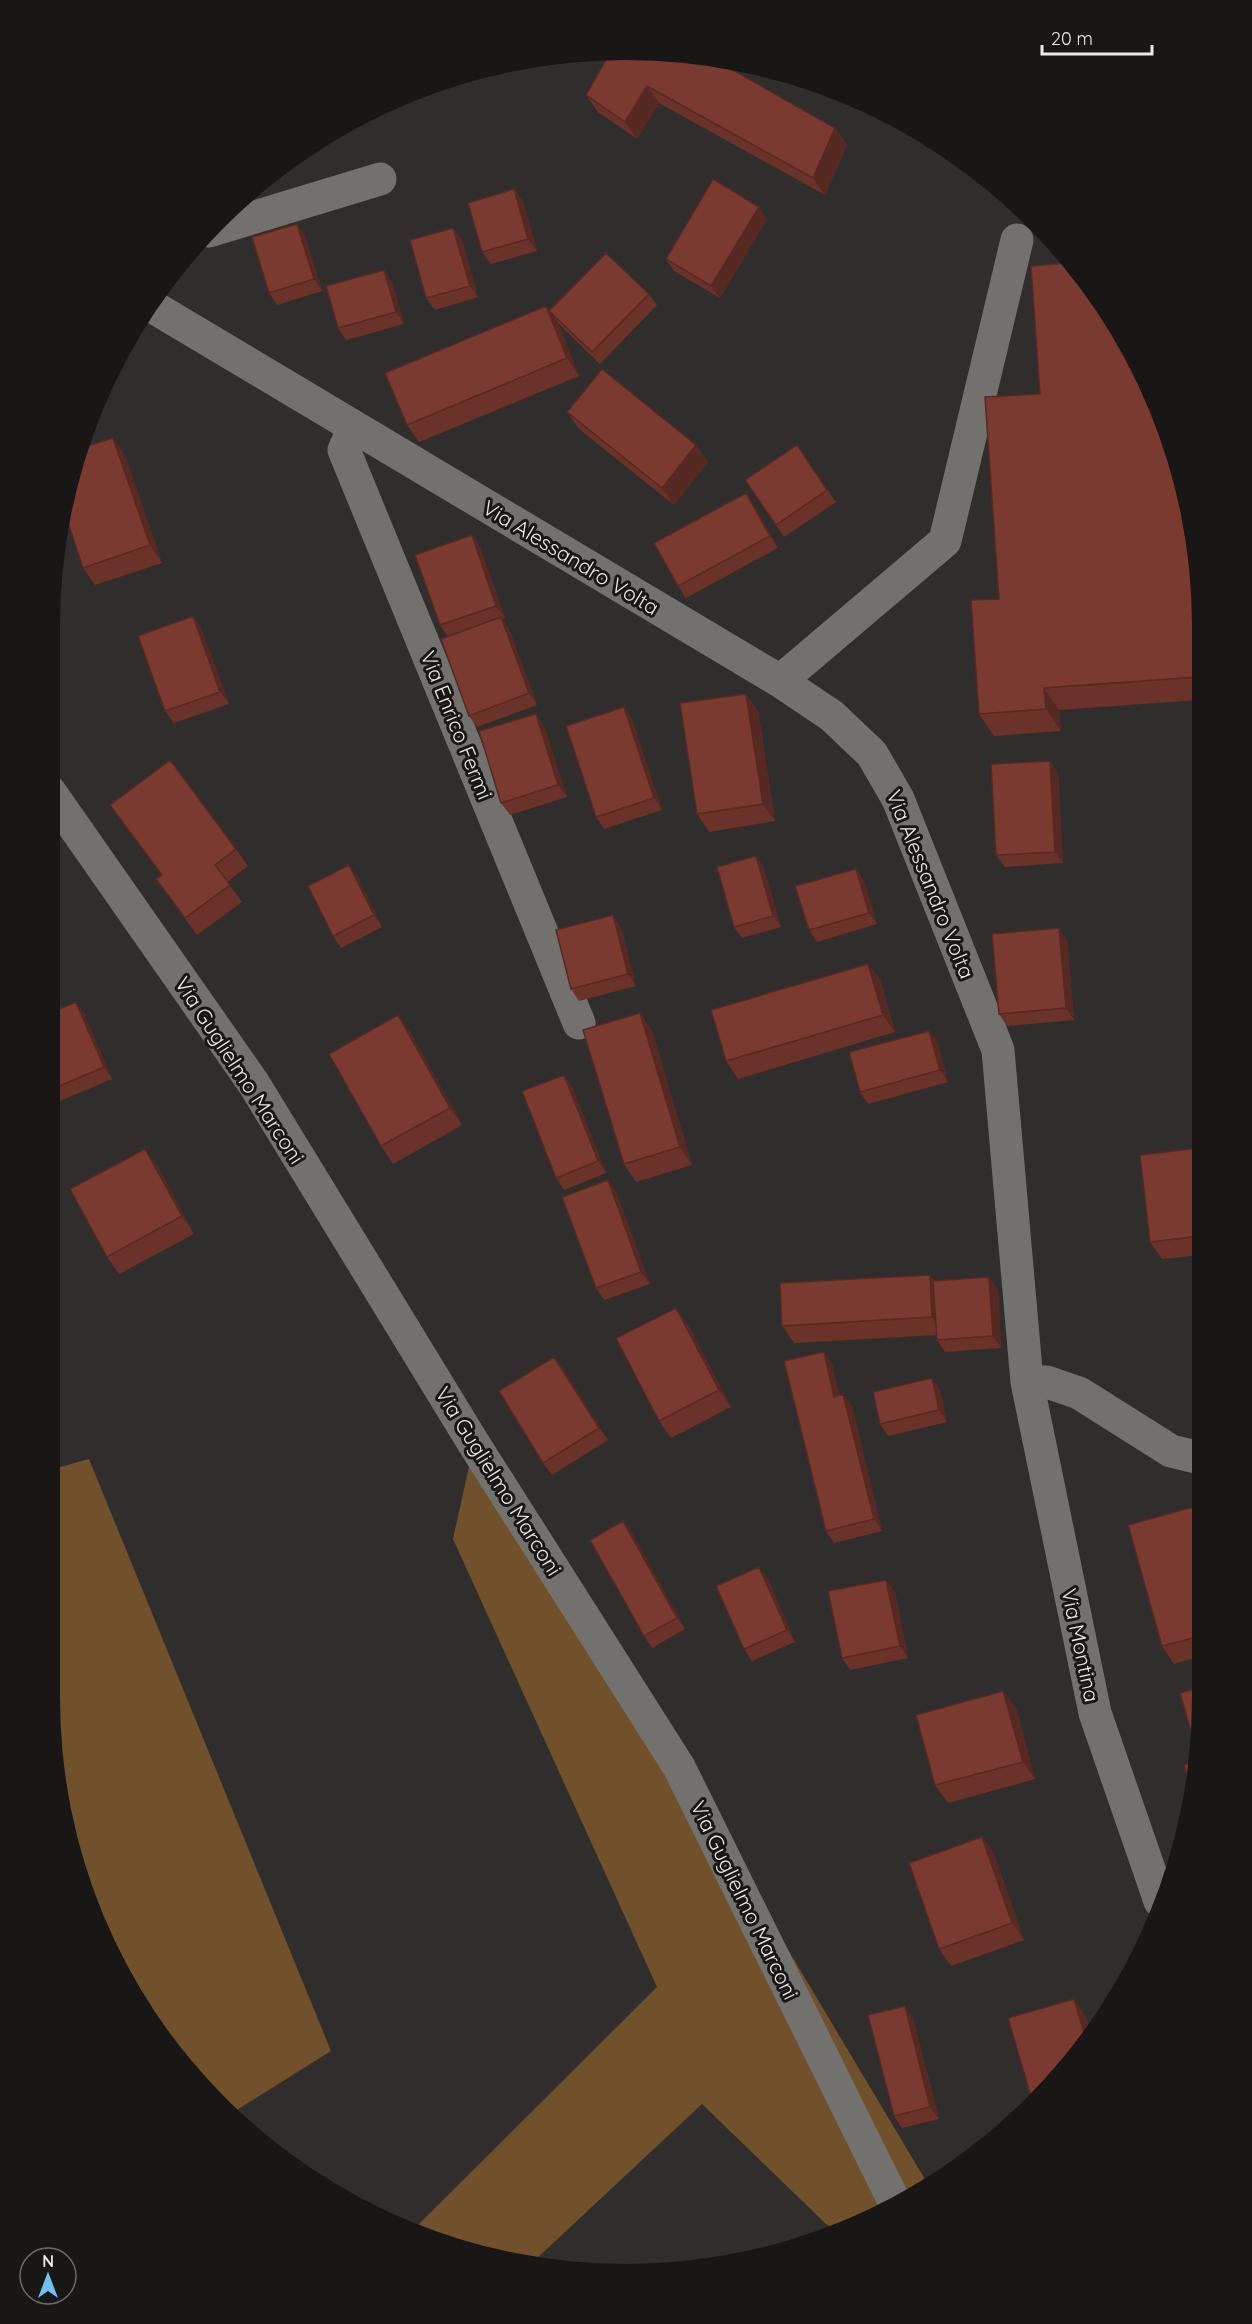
<svg xmlns="http://www.w3.org/2000/svg" width="1252" height="2324" viewBox="0 0 1252 2324" font-family="Quicksand,sans-serif">
  <style>
    .green { fill: #70512b }
    .lines { fill: none; stroke-linecap: round; stroke-linejoin: round }
    .street { stroke: #73716e; stroke-width: 33 }
    .wall { fill: #6a3229 }
    .shaded-wall { fill: #562922 }
    .building { fill: #7b3a30; stroke: #562922; stroke-width: 1.5 }
    .labels { text-anchor: middle; dominant-baseline: central; stroke-width: 6; stroke-linejoin: round; paint-order: stroke }
    .street-label { font-size: 21px; fill: #ebeae9; stroke: #181716 }
  </style>
  <rect width="100%" height="100%" fill="#302e2c"/>
  <path class="green" d="M474,1444L679,1767L926,2181L847,2230L841,2232L826,2224L702,2104L534,2261L477,2255L416,2227L657,1987L453,1539Z
    M89,1459L331,2051L235,2111L169,2049L80,1884L50,1698V1470Z"/>
  <g class="lines">
    <path class="street" d="M209,231L380,179
      M150,305L780,681L832,716L872,754L898,799L998,1050L1027,1382L1095,1713L1160,1901
      M354,427L344,450L579,1023
      M780,681L945,541L1017,240
      M50,792L254,1084L474,1444L679,1767L894,2201
      M1027,1382H1047L1079,1393L1171,1451L1200,1458"/>
  </g>
  <path class="wall" d="M611,51L835,128L847,145L825,195L659,103L637,139L598,112L586,95Z
    M514,189L523,201L537,251L491,264L482,252Z
    M767,219L720,298L674,271L666,259Z
    M297,224L305,236L322,291L277,305L269,293Z
    M453,228L462,240L478,297L435,310L426,298Z
    M392,282L404,324L346,340L338,328Z
    M649,294L657,305L600,364L558,323L549,311Z
    M558,323L579,376L419,442L407,425Z
    M567,412L708,462L674,505L579,429Z
    M113,438L125,455L162,563L95,585L83,568Z
    M797,445L836,502L784,537L745,480Z
    M746,493L754,505L778,548L686,598L678,586Z
    M472,535L480,547L505,618L502,619L509,629L537,705L477,727L469,716L448,637L440,625Z
    M1198,551V700L1059,710L1061,731L994,736L979,714L999,599Z
    M193,616L201,628L229,704L174,723L165,711Z
    M624,707L632,719L662,810L604,829L596,817Z
    M758,711L775,821L709,832L697,814Z
    M544,726L567,797L510,815L501,803Z
    M1058,773L1063,863L1005,867L996,855Z
    M110,805L236,849L248,866L227,882L242,902L197,935L156,879L162,875Z
    M756,856L764,868L781,927L742,938L734,927Z
    M856,869L864,881L877,924L817,942L809,930Z
    M357,877L382,927L341,948L333,936Z
    M621,927L636,986L579,1001L571,989Z
    M1067,940L1074,1020L1007,1026L999,1014Z
    M868,964L881,981L895,1032L738,1079L726,1061Z
    M76,1002L84,1014L112,1079L50,1105V1013Z
    M640,1013L652,1031L692,1165L636,1182L624,1164Z
    M398,1015L410,1032L462,1125L393,1164L381,1146Z
    M929,1031L938,1043L948,1082L868,1104L860,1092Z
    M572,1087L606,1173L564,1190L556,1178Z
    M1199,1148L1200,1255L1162,1259L1150,1242Z
    M158,1167L194,1234L119,1274L107,1257Z
    M616,1192L650,1284L604,1300L596,1288Z
    M933,1281L998,1289L1001,1348L945,1352L937,1340V1335L794,1343L782,1326Z
    M688,1325L731,1407L671,1438L659,1421Z
    M554,1357L608,1440L552,1475L543,1463Z
    M832,1364L839,1395L852,1406L882,1531L834,1543L826,1531Z
    M940,1390L947,1422L888,1436L880,1424Z
    M1201,1511V1656L1174,1664L1162,1646Z
    M623,1521L632,1533L685,1629L652,1648L644,1636Z
    M768,1579L795,1642L752,1661L744,1649Z
    M895,1592L908,1658L850,1670L842,1658Z
    M1003,1691L1016,1708L1035,1779L948,1803L935,1785Z
    M982,1837L994,1854L1024,1940L951,1966L939,1949Z
    M913,2018L939,2119L902,2128L894,2116Z"/>
  <path class="shaded-wall" d="M647,86L659,103L637,139L625,122Z
    M835,128L847,145L825,195L813,178Z
    M514,189L523,201L537,251L528,239Z
    M759,207L767,219L720,298L711,286Z
    M297,224L305,236L322,291L314,279Z
    M453,228L462,240L478,297L470,286Z
    M384,270L392,282L404,324L396,312Z
    M546,306L558,323L579,376L567,358Z
    M113,438L125,455L162,563L150,545Z
    M696,445L708,462L674,505L662,488Z
    M746,493L754,505L778,548L770,536Z
    M472,535L480,547L505,618L496,606Z
    M193,616L201,628L229,704L220,692Z
    M501,617L509,629L537,705L529,693Z
    M1044,688L1059,710L1061,731L1046,709Z
    M746,694L758,711L775,821L763,804Z
    M624,707L632,719L662,810L654,798Z
    M536,714L544,726L567,797L558,785Z
    M1050,761L1058,773L1063,863L1055,852Z
    M756,856L764,868L781,927L773,916Z
    M349,865L357,877L382,927L374,915Z
    M856,869L864,881L877,924L869,913Z
    M613,915L621,927L636,986L628,974Z
    M1059,928L1067,940L1074,1020L1066,1008Z
    M868,964L881,981L895,1032L883,1015Z
    M76,1002L84,1014L112,1079L104,1067Z
    M640,1013L652,1031L692,1165L680,1147Z
    M398,1015L410,1032L462,1125L450,1108Z
    M929,1031L938,1043L948,1082L940,1070Z
    M564,1075L572,1087L606,1173L598,1161Z
    M145,1149L158,1167L194,1234L182,1216Z
    M608,1180L616,1192L650,1284L641,1272Z
    M930,1275L942,1293L944,1334L932,1317Z
    M989,1277L998,1289L1001,1348L993,1336Z
    M676,1308L688,1325L731,1407L719,1390Z
    M824,1352L832,1364L843,1409L834,1397Z
    M554,1357L563,1368L608,1440L599,1428Z
    M932,1378L940,1390L947,1422L939,1410Z
    M843,1394L852,1406L882,1531L874,1519Z
    M623,1521L632,1533L685,1629L677,1618Z
    M759,1567L768,1579L795,1642L787,1630Z
    M886,1580L895,1592L908,1658L900,1646Z
    M1003,1691L1016,1708L1035,1779L1023,1762Z
    M982,1837L994,1854L1024,1940L1012,1923Z
    M1074,1999L1086,2016L1090,2029L1085,2036Z
    M905,2006L913,2018L939,2119L930,2107Z"/>
  <path class="building" d="M611,51L701,54L708,56L835,128L813,178L647,86L625,122L586,95Z
    M713,179L759,207L711,286L666,259Z
    M514,189L528,239L482,252L468,203Z
    M297,224L314,279L269,293L252,237Z
    M453,228L470,286L426,298L410,240Z
    M606,253L649,294L592,352L549,311Z
    M1068,263L1105,305L1172,440L1198,551V677L1044,688L1046,709L979,714L971,600L999,599L985,397L1040,394L1031,266Z
    M384,270L396,312L338,328L326,286Z
    M546,306L567,358L407,425L385,373Z
    M602,369L696,445L662,488L567,412Z
    M113,438L150,545L83,568L64,510L69,476L81,448Z
    M797,445L827,490L776,525L745,480Z
    M746,493L770,536L678,586L654,543Z
    M472,535L496,606L440,625L415,555Z
    M193,616L220,692L165,711L138,636Z
    M501,617L529,693L469,716L441,639Z
    M746,694L763,804L697,814L680,703Z
    M624,707L654,798L596,817L566,726Z
    M536,714L558,785L501,803L479,731Z
    M170,760L236,849L215,865L230,885L185,918L156,879L162,875L110,805Z
    M1050,761L1055,852L996,855L991,764Z
    M756,856L773,916L734,927L717,867Z
    M349,865L374,915L333,936L308,886Z
    M856,869L869,913L809,930L795,886Z
    M613,915L628,974L571,989L556,930Z
    M1059,928L1066,1008L999,1014L992,934Z
    M868,964L883,1015L726,1061L711,1010Z
    M76,1002L104,1067L50,1090V1013Z
    M640,1013L680,1147L624,1164L583,1030Z
    M398,1015L450,1108L381,1146L329,1054Z
    M929,1031L940,1070L860,1092L849,1052Z
    M564,1075L598,1161L556,1178L522,1091Z
    M1199,1148L1200,1236L1150,1242L1140,1155Z
    M145,1149L182,1216L107,1257L70,1189Z
    M608,1180L641,1272L596,1288L562,1197Z
    M930,1275L932,1317L782,1326L780,1283Z
    M989,1277L993,1336L937,1340L933,1281Z
    M676,1308L719,1390L659,1421L616,1338Z
    M824,1352L834,1397L843,1394L874,1519L826,1531L784,1361Z
    M554,1357L599,1428L543,1463L499,1391Z
    M932,1378L939,1410L880,1424L873,1392Z
    M1197,1506L1201,1518V1636L1162,1646L1128,1525Z
    M623,1521L677,1618L644,1636L590,1540Z
    M759,1567L787,1630L744,1649L716,1586Z
    M886,1580L900,1646L842,1658L828,1591Z
    M1201,1687V1735L1199,1748L1196,1749L1180,1693Z
    M1003,1691L1023,1762L935,1785L916,1715Z
    M1197,1761L1192,1792L1184,1765Z
    M982,1837L1012,1923L939,1949L909,1863Z
    M1074,1999L1085,2036L1032,2100L1008,2018Z
    M905,2006L930,2107L894,2116L868,2015Z"/>
  <g class="labels">
    <g class="street-label">
      <text transform="translate(571 557) rotate(31)">Via Alessandro Volta</text>
      <text transform="translate(457 725) rotate(68)">Via Enrico Fermi</text>
      <text transform="translate(931 884) rotate(68)">Via Alessandro Volta</text>
      <text transform="translate(240 1070) rotate(57)">Via Guglielmo Marconi</text>
      <text transform="translate(499 1481) rotate(58)">Via Guglielmo Marconi</text>
      <text transform="translate(1081 1645) rotate(78)">Via Montina</text>
      <text transform="translate(745 1900) rotate(64)">Via Guglielmo Marconi</text>
    </g>
  </g>
  <path d="M0 0H1252V2324H0ZM626 60H626A566 566 0 0 1 1192 626V1698A566 566 0 0 1 626 2264H626A566 566 0 0 1 60 1698V626A566 566 0 0 1 626 60Z" fill="#181716" fill-rule="evenodd"/>
  <g transform="translate(48 2276)"><circle r="28" fill="#181716" stroke="#6c6b6a" stroke-width="1.5"/>
  <path d="M0-4.5L10 22L0 15L-10 22Z" fill="#6dc2f3"/>
  <text y="-9" font-size="16" font-weight="bold" text-anchor="middle" fill="#ebeae9">N</text>
  </g>
  <path d="M1042 45v9h110v-9" fill="none" stroke="#ebeae9" stroke-width="3"/>
  <text x="1051" y="45" font-size="18" fill="#ebeae9" stroke="#181716" stroke-width="4.5" paint-order="stroke">20 m</text>
</svg>
